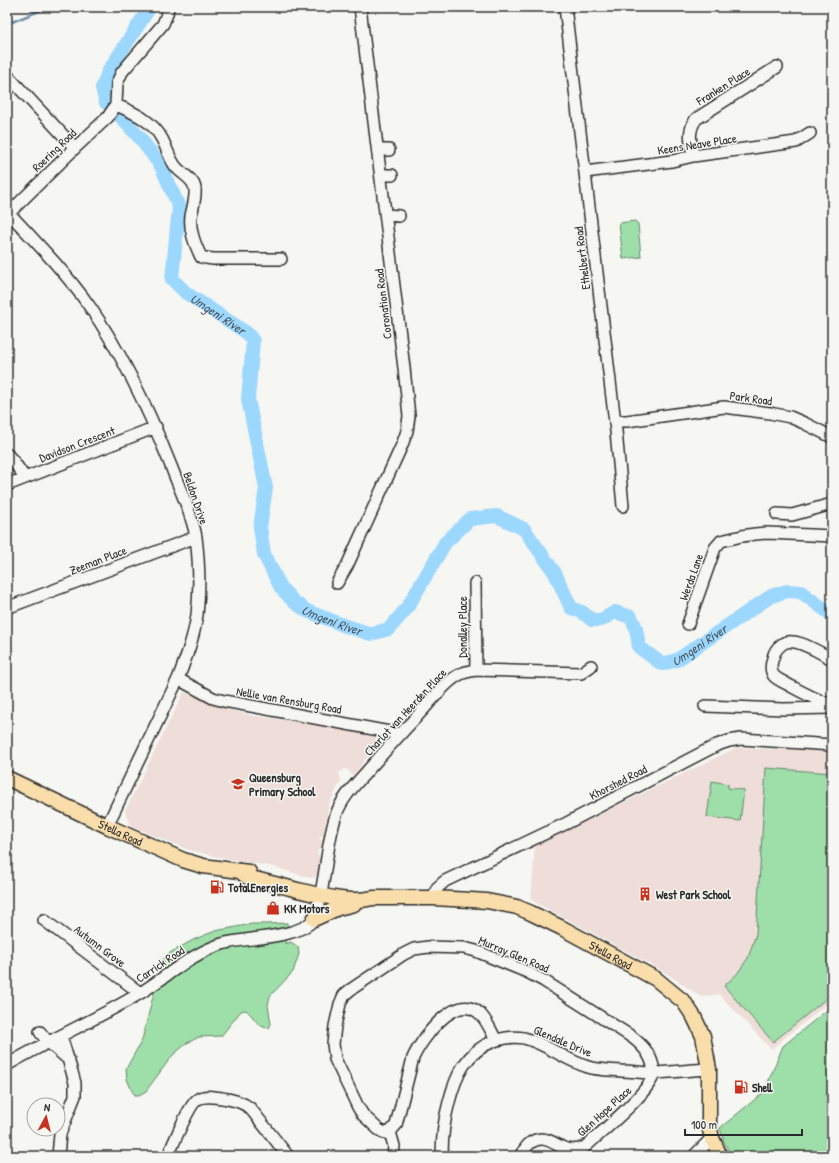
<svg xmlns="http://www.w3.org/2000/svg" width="839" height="1163" viewBox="0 0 839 1163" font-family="'Patrick Hand',sans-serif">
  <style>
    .built { fill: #eeddd8 }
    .green { fill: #9edfa9; stroke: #64856a }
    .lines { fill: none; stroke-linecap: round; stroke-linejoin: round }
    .stream { stroke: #6f92a9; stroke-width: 2.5 }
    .river { stroke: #9cd7fd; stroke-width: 14 }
    .minor-casing { stroke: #2b2b2b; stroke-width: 14 }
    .major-casing { stroke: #2b2b2b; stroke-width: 17 }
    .minor { stroke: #f6f6f2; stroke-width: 11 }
    .major { stroke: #f9deab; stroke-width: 14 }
    .labels { text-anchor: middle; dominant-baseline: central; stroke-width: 3; stroke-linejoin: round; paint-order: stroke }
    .street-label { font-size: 12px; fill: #2b2b2b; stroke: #f6f6f2 }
    .poi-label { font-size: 12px; font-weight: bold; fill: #2b2b2b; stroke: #f6f6f2; text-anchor: start }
    .water-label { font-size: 13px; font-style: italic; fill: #475660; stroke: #f6f6f2 }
  </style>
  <rect width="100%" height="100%" fill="#f6f6f2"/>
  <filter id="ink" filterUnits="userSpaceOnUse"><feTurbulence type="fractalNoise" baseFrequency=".025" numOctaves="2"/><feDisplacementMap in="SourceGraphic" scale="8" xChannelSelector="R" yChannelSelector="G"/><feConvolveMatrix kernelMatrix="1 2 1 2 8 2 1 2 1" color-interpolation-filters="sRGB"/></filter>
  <g filter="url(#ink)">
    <path class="built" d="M184,692L234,711L254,716L317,724L341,728L380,739L353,776L348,770L345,769L339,773L341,781L329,804L324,830V835L319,837L324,846L317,851L321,862L317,876L311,878L274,867L218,857L186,849L131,826L125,811Z
      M736,748L832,750V1000L771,1049L719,994L701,997L668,974L531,900L535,846Z"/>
    <path class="green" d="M635,221L638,224L641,257L623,259L619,223Z
      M766,768L832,773V994L773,1042L724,986L737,974L748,958L756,934Z
      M712,781L728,784V788L744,790L740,821L707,817Z
      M287,923L288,930L285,944L291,942L298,947L299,954L293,972L270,996L268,1005L271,1024L269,1028C257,1028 254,1016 246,1010L241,1011L221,1036L199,1037L187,1043L172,1056L146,1091L139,1095H135L132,1091L127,1079L126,1069L142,1040L162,961L168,954L193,940L215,931L252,924H268Z
      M832,1006V1156H732L724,1142L720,1128L764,1092L783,1046Z"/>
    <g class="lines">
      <path class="stream" d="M7,24L49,7"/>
      <g class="river">
        <path d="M106,103L102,88L108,72L150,7"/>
        <path id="s1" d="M120,116L140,138L161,166L179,207L172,279L186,293L247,333L253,341L248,399L266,488L260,527L264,554L281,588L294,602L307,611L343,625L371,634L389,629L407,608L445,543L470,519L497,516L524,529L555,573L571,608L582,612L592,620H601L615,612L631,617L636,628L639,647L662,664L677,660L771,596L787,591L801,592L832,615"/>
      </g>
      <g class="minor-casing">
        <path id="minor" d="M565,7L616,431L623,506
          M7,75L75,148
          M116,105C133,112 153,121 162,139C167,148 170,161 177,168C183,175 194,179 195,189C196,197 193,207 191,216C189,230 195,244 201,257L206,258L213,259H281
          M378,150H389
          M693,156C691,141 687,132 696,119L777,67
          M585,172L672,161L693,156L796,142L810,133
          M381,175H392
          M7,211C36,242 66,273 90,307C124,356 149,411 171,466C179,488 192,513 196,537C199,562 200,590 197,615C194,637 186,658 178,679L107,826
          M9,213L75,148L108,117L116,105L117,83L122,72L163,24L167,14L168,7
          M386,215L399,216
          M615,421H627L724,407L770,413L790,417L804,423L832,437
          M7,454L14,462L25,478
          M7,485L156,427
          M777,514L792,515L832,504
          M337,583L347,566L402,445L407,431L409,416L404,368L360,7
          M475,583L476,670
          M9,607L196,537
          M688,624L715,548L721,541L742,536L755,534L767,533L832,536
          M832,659C820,653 792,634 781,645C777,648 774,653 773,658C771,663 770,671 774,676C777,679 783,682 787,684C802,692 816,700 832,705
          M178,679L213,698L224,701L400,734
          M705,706L784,709L832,708
          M433,898L437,888L445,881L567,823L717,745L729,741L741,739L832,745
          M44,920L140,993
          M40,1032L48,1042L69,1060
          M496,1040C491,1031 486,1018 478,1012C454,993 421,1040 413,1058L396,1125L390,1132L384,1133L378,1129L363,1115L358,1107L335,1059L333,1044L335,1026L340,1004L344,995L350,990L404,954L414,949L428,947L464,948L476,951L527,972L544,981L632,1037C642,1045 650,1053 653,1066C653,1068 654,1070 654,1072C653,1090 599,1134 585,1147C578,1150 571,1151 564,1148C552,1143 543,1133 529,1144C526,1147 523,1152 520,1156
          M7,1065C49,1040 95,1020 137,995C166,978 190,954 222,944C245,937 298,939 313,920C319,911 321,893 323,882C327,860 329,836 336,815C342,797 357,783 369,769C386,750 404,730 422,711C432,700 445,683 457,676C463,672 469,671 476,670L581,673L591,666
          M390,1132L394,1146L393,1156
          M58,1156L60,1134L75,1096V1083L72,1072L61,1036
          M168,1156C173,1145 189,1104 198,1099C205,1095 213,1097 222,1098C232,1100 241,1101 250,1108L288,1156
          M442,1156C442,1137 444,1120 449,1102C456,1075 466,1052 494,1041C503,1038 514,1036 524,1038C547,1044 565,1060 588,1067C598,1070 610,1070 621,1071C632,1071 643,1073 655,1073C673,1072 691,1070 709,1069
          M694,1156L712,1138"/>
      </g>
      <g class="major-casing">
        <g id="major">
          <path id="s2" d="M7,778L107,826L183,860L203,866L240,871L249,872"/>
          <path id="s3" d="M240,871L247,877C263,881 279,885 294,889C319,895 349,904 373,898H433L471,900L487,901L517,907L531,913L562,928L656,979L684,1002L694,1017L703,1036L709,1069V1126L712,1138L720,1156"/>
          <path d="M314,919L338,908L354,904"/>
        </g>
      </g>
      <use href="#minor" class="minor"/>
      <use href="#major" class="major"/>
    </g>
  </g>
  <defs>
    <g id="school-bare" transform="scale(1.08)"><path d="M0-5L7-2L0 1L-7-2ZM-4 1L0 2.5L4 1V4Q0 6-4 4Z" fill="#c8321e" stroke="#f6f6f2" stroke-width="2.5" paint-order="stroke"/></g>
    <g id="fuel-bare" transform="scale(1.08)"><path d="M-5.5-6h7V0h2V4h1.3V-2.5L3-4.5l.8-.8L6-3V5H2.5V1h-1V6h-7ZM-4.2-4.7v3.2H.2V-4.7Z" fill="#c8321e" stroke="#f6f6f2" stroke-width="2.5" paint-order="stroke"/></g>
    <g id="building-bare" transform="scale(1.08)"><path d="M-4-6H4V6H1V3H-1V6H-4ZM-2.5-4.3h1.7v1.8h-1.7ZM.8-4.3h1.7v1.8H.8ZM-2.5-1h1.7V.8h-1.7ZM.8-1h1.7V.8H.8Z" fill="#c8321e" stroke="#f6f6f2" stroke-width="2.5" paint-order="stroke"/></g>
    <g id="shop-bare" transform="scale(1.08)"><path d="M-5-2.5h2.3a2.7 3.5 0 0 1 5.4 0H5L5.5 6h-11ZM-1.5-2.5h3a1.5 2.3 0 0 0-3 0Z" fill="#c8321e" stroke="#f6f6f2" stroke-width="2.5" paint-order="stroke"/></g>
  </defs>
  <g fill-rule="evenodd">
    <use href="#school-bare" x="238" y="784"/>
    <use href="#fuel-bare" x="217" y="887"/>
    <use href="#building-bare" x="645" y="894"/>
    <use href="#shop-bare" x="273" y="908"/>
    <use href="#fuel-bare" x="741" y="1087"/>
  </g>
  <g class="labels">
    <g class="street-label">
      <text transform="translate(723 86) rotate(-32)">Franken Place</text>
      <text transform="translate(697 144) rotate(-9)">Keens Neave Place</text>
      <text transform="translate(54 150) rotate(-44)">Roering Road</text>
      <text transform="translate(582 258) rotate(-97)">Ethelbert Road</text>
      <text transform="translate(383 304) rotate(-97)">Coronation Road</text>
      <text transform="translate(751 398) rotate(8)">Park Road</text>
      <text transform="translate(77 444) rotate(-21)">Davidson Crescent</text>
      <text transform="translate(196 498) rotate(71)">Beldon Drive</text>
      <text transform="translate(98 560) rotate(-21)">Zeeman Place</text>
      <text transform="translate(691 577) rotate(-70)">Werda Lane</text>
      <text transform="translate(462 627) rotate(-90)">Donalley Place</text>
      <text transform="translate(289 700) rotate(10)">Nellie van Rensburg Road</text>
      <text transform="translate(405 712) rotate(-47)">Charlot van Heerden Place</text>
      <text transform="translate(618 782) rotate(-27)">Khorshed Road</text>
      <text stroke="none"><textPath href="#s2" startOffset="126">Stella Road</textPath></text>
      <text transform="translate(100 946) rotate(37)">Autumn Grove</text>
      <text transform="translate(514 954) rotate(23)">Murray Glen Road</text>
      <text stroke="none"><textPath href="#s3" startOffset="388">Stella Road</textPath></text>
      <text transform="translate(160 964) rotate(-34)">Carrick Road</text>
      <text transform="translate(563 1041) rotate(23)">Glendale Drive</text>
      <text transform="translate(604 1111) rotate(-42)">Glen Hope Place</text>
    </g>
    <g class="poi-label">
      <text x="249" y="777">Queensburg<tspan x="249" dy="14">Primary School</tspan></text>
      <text x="228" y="887">TotalEnergies</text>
      <text x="656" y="894">West Park School</text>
      <text x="284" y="908">KK Motors</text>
      <text x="752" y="1087">Shell</text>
    </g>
    <g class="water-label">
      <text stroke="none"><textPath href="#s1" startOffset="240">Umgeni River</textPath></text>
      <text stroke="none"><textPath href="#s1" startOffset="600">Umgeni River</textPath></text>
      <text stroke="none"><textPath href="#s1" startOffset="1116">Umgeni River</textPath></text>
    </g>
  </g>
  <rect width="839" height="1163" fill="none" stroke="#f6f6f2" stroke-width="24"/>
  <rect x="12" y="12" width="815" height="1139" fill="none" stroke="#2b2b2b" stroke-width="1.5" filter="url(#ink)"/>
  <g transform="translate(46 1117) rotate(7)"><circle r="19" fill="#f6f6f2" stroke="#a5a5a2"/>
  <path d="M0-3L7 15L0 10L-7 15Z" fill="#c8321e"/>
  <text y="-6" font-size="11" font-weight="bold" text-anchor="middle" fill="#2b2b2b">N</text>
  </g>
  <path d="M685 1129v6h117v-6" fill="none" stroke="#2b2b2b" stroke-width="2"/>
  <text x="691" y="1129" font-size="12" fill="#2b2b2b" stroke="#f6f6f2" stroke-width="3" paint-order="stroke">100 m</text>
</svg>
